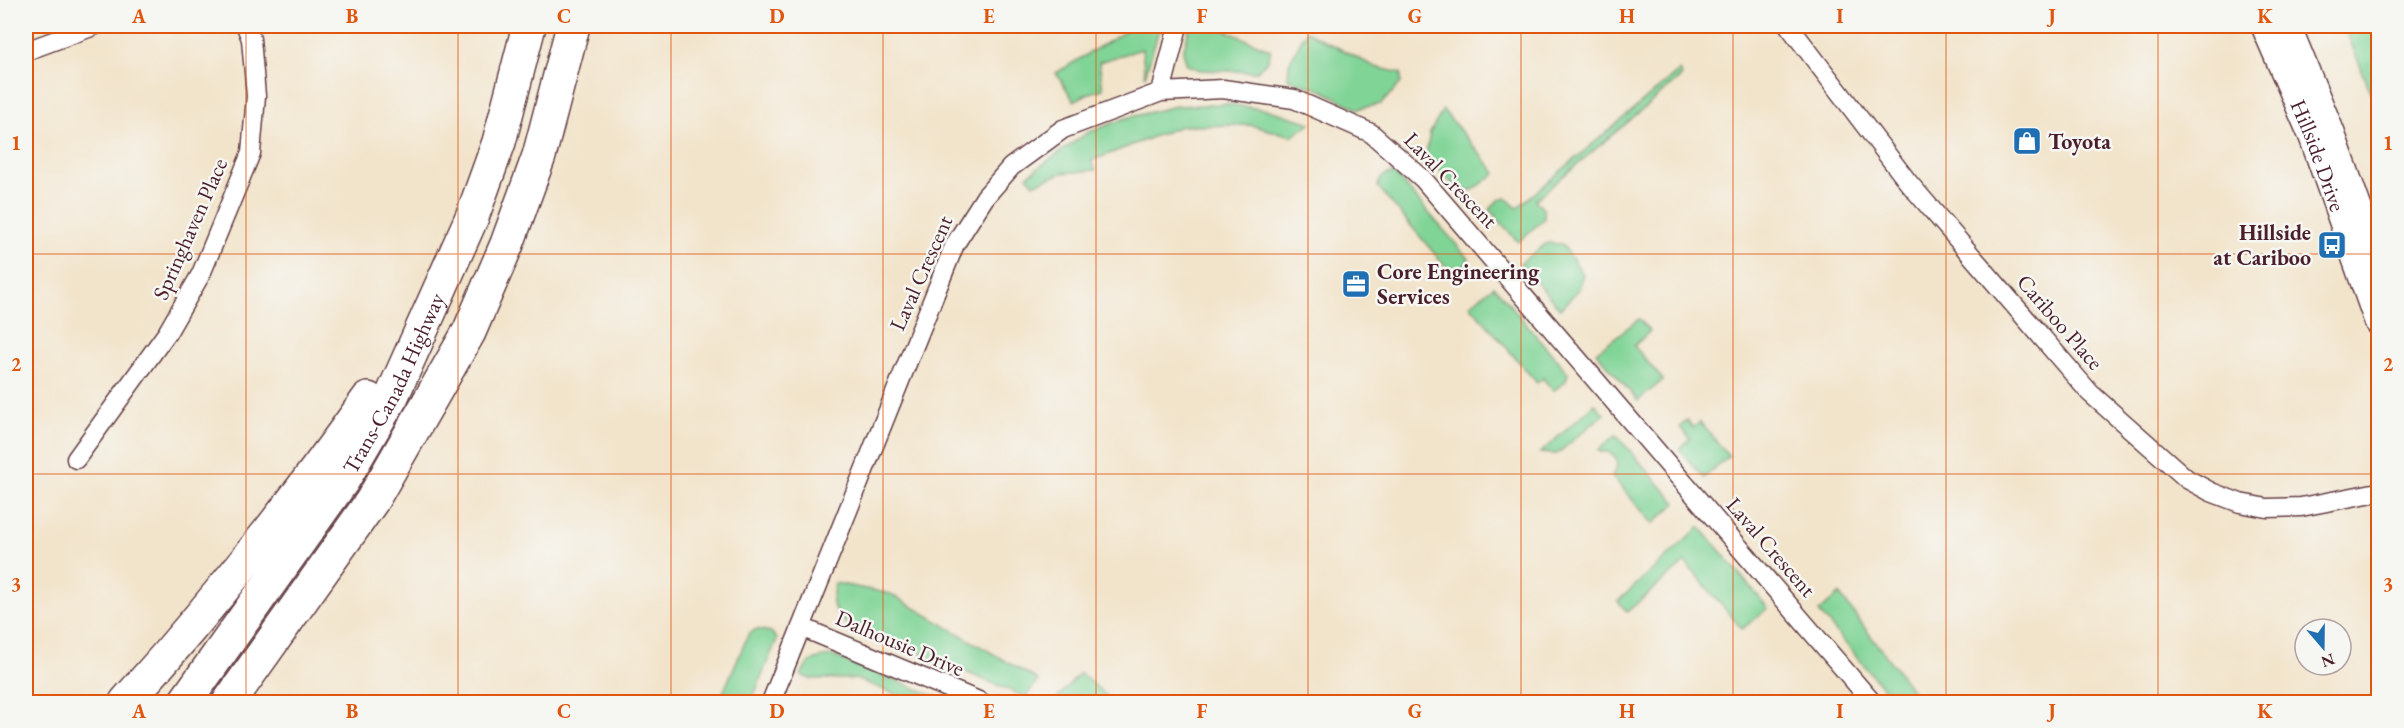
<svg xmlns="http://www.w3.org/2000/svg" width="2404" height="728" viewBox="0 0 2404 728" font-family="'EB Garamond',serif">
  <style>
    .green { fill: #80d496; stroke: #657a60; stroke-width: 1.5 }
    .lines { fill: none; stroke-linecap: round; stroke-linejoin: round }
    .minor-casing { stroke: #633d43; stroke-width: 21 }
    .secondary-casing { stroke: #633d43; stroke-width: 30 }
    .motorway-casing { stroke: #633d43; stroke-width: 36 }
    .minor { stroke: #fff; stroke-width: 18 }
    .secondary { stroke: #fff; stroke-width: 27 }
    .motorway { stroke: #fff; stroke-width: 33 }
    .grid { fill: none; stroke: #e0560e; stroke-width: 1.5; stroke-opacity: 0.55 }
    .labels { text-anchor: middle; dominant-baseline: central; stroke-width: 5; stroke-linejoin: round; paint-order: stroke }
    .poi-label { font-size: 22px; font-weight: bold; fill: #4a1f2b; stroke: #f6f6f2; text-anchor: start }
    .street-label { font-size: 22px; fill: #4a1f2b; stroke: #f6f6f2 }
    .neatline { fill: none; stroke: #e0560e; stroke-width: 2 }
    .grid-label { font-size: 20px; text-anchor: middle; font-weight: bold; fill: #e0560e }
  </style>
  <rect width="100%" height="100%" fill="#f6f6f2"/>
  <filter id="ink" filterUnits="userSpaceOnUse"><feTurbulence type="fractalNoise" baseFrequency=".0167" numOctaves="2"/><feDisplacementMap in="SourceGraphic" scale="12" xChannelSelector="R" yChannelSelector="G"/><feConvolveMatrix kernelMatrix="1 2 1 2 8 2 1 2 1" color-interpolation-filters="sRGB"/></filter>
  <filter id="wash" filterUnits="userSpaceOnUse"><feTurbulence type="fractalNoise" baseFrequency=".008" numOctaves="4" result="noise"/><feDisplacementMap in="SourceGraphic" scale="24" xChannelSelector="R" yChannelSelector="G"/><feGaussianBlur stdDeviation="1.35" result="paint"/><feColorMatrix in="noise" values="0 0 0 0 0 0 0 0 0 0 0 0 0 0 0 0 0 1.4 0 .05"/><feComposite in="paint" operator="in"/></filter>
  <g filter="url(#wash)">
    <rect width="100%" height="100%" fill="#f2e4cb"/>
    <path class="green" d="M1125,26H1160L1145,76L1142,49L1099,62L1103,89L1087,94L1074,101L1056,73L1126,31Z
      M1190,26H1223L1222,29L1271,50L1268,60L1256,72L1200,70L1187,65L1183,52Z
      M2344,26H2378V110Z
      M1306,31L1375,67L1401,73V83L1381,104L1358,109L1319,89L1288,79L1289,63Z
      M1679,71L1682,76L1535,200L1544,210V219L1518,242L1490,210L1498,200L1506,198L1517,208Z
      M1227,104L1269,110L1311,123L1292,136L1250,125L1181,126L1091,161L1096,170L1062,173L1034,184L1027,176L1087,133L1126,118L1176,106Z
      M1443,110L1496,173L1473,190L1459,191L1426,155L1430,133Z
      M1394,173L1469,259L1461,272L1451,273L1378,187C1379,177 1384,175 1394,173Z
      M1547,243L1562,244L1583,274L1579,289L1560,309L1520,263Z
      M1494,286L1568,373L1566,381L1553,391L1543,378L1537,383L1470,305Z
      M1639,319L1650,331L1634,346L1663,380L1638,401L1596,352Z
      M1595,404L1604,414L1557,454L1540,453Z
      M1687,420L1693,428L1700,422L1729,456L1704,478L1679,449L1690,439L1680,427Z
      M1616,435L1676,503L1653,524L1612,476L1617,467L1616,458L1608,452H1600L1598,450Z
      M1700,527L1768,608L1742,629L1685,562L1627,612L1618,601Z
      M835,583L891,594L1038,680L1026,697L844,622C831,609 831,600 835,583Z
      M1839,594L1921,702H1895L1819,612Z
      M757,629L771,632L777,639L751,702H719L749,633Z
      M833,656L950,702H916L856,679H810L801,675C808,659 817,657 833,656Z
      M1080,673L1114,702H1054Z"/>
  </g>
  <g filter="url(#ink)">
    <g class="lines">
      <g class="minor-casing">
        <path id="minor" d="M1789,26L1908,182L2090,393L2187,479L2211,492L2240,503L2267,508L2301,507L2378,492
          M26,51L94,26
          M1161,92L1178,26
          M76,459L167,333L201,274L251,153L256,96L251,39L246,26
          M801,627L981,702
          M771,702L955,244L985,197L1011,167L1063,129L1161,92L1223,89L1294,99L1371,133L1423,179L1872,702"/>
      </g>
      <g class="secondary-casing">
        <g id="secondary">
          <path id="s1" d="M2265,26L2313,137L2378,321"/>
          <path d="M2287,26L2331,133L2378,264"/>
        </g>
      </g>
      <g class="motorway-casing">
        <g id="motorway">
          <path d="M126,702C212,606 293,505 368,399"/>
          <path id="s2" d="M185,702L343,480L392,396L472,217L499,142L529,26"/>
          <path d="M229,702L372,501L469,332L507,244L539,156L573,26"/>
        </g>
      </g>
      <use href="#minor" class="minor"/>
      <use href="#secondary" class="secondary"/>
      <use href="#motorway" class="motorway"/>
    </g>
  </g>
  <path class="grid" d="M246,26V702M458,26V702M671,26V702M883,26V702M1096,26V702M1308,26V702M1521,26V702M1733,26V702M1946,26V702M2158,26V702M26,254H2378M26,474H2378"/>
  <defs>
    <g id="shop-square" transform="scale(1.5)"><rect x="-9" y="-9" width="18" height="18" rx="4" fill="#1f6fb2" stroke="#f6f6f2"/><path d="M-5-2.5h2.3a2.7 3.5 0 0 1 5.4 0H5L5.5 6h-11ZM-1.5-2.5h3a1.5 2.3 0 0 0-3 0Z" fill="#fff"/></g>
    <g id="bus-square" transform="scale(1.5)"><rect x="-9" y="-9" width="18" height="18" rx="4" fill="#1f6fb2" stroke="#f6f6f2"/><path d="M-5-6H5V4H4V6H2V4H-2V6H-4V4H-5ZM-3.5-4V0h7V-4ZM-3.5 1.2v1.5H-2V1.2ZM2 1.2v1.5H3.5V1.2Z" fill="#fff"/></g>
    <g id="office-square" transform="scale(1.5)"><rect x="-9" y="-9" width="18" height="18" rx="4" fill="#1f6fb2" stroke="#f6f6f2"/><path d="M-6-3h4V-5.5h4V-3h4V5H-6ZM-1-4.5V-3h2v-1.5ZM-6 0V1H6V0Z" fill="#fff"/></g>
  </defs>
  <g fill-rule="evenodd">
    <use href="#shop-square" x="2027" y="141"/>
    <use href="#bus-square" x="2332" y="245"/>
    <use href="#office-square" x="1356" y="284"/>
  </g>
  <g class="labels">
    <g class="poi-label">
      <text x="2048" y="141">Toyota</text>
      <text x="2311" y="232" text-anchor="end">Hillside<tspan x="2311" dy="25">at Cariboo</tspan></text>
      <text x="1377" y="271">Core Engineering<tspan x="1377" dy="25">Services</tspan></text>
    </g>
    <g class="street-label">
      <text stroke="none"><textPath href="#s1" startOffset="140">Hillside Drive</textPath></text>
      <text transform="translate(1451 180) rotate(46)">Laval Crescent</text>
      <text transform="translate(190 229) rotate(-66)">Springhaven Place</text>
      <text transform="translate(921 273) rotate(-66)">Laval Crescent</text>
      <text transform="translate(2060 322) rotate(49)">Cariboo Place</text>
      <text stroke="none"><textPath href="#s2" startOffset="382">Trans-Canada Highway</textPath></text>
      <text transform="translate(1771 547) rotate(49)">Laval Crescent</text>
      <text transform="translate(900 643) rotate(23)">Dalhousie Drive</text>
    </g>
  </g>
  <rect width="2404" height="728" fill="none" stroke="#f6f6f2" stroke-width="66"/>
  <g transform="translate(2323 647) rotate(160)"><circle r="28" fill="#f6f6f2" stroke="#b1a0a2" stroke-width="1.5"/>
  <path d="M0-4.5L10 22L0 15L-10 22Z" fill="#1f6fb2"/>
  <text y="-9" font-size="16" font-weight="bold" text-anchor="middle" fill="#4a1f2b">N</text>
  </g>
  <rect x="33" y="33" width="2338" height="662" class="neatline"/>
  <g class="grid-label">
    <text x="139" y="23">A</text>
    <text x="352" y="23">B</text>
    <text x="564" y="23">C</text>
    <text x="777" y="23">D</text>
    <text x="989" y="23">E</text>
    <text x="1202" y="23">F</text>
    <text x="1415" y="23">G</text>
    <text x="1627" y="23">H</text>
    <text x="1840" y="23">I</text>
    <text x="2052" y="23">J</text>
    <text x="2265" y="23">K</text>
    <text x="16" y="150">1</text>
    <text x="2388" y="150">1</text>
    <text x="16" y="371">2</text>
    <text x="2388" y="371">2</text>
    <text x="16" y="591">3</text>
    <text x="2388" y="591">3</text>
    <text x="139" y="718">A</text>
    <text x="352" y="718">B</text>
    <text x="564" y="718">C</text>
    <text x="777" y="718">D</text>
    <text x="989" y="718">E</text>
    <text x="1202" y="718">F</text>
    <text x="1415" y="718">G</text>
    <text x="1627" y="718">H</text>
    <text x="1840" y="718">I</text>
    <text x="2052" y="718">J</text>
    <text x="2265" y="718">K</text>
  </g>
</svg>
